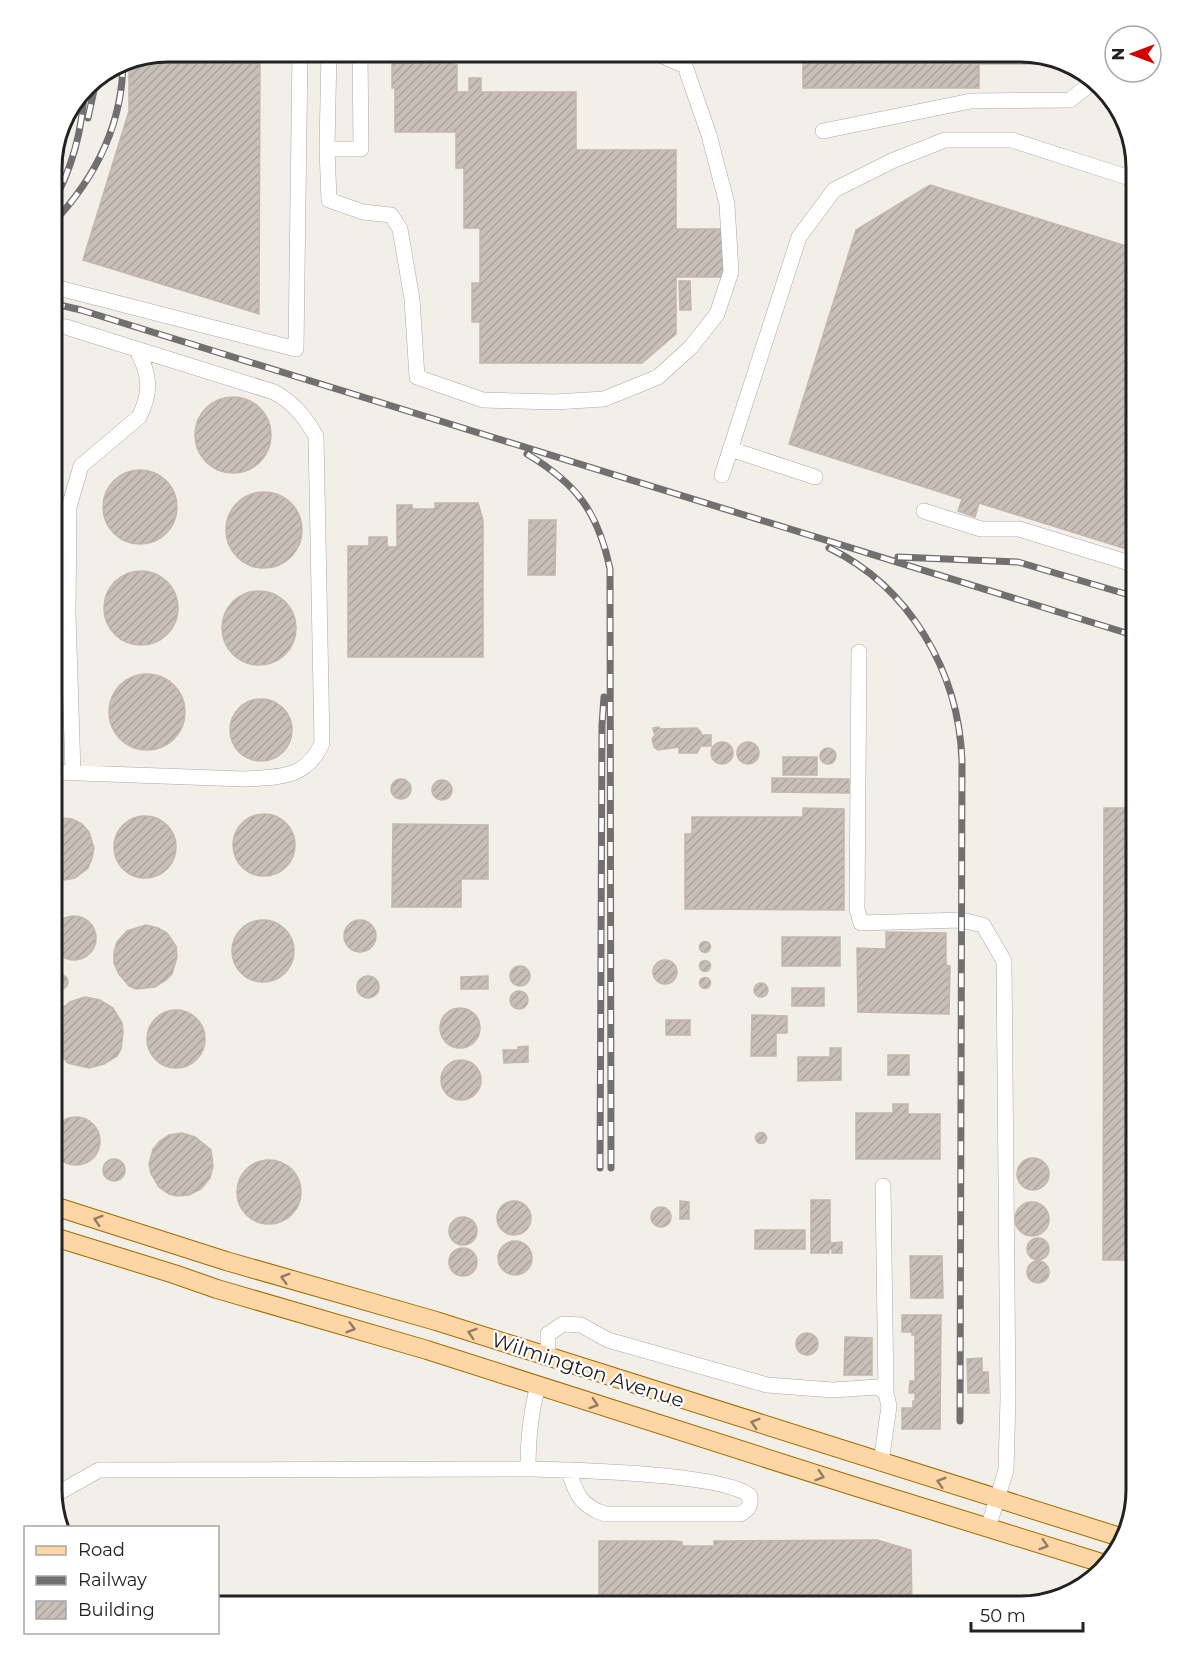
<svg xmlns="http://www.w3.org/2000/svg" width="1187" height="1658" viewBox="0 0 1187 1658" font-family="Montserrat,sans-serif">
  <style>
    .building { fill: url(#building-hatch); stroke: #c4b6ab; stroke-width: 1.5 }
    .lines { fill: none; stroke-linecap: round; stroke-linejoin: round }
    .minor-casing { stroke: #a9a9a9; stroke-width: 16 }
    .major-casing { stroke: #a06b00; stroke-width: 20 }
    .minor { stroke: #fff; stroke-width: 15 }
    .major { stroke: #fcd6a4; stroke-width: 18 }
    .rail-casing { stroke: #707070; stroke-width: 7 }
    .rail { stroke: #fff; stroke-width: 4.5; stroke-dasharray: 14; stroke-linecap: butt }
    .oneway { stroke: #8f7c63 }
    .labels { text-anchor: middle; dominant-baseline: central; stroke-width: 4.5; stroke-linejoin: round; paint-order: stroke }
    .street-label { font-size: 20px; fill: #222; stroke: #fff }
    .rim { fill: none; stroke: #222; stroke-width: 3 }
  </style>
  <defs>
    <pattern id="building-hatch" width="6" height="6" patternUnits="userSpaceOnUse" patternTransform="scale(1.5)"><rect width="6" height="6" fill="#c7bfb8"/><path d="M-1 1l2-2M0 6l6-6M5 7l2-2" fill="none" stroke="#aba49e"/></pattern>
  </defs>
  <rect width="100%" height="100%" fill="#f2efe9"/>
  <path class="building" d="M168,51H260L259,314L83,260L129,111V59Z
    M392,51H454V65H457V92H469V78H481V92H576V150H676V229H724V277H676V334L642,363H480V322H472V283H480V228H464V168H456V132H395V88H392Z
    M803,51H1026L1039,55V64H979V88H803Z
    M930,185L1136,249V552L979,503L975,517L958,511L962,499L789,444L856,230Z
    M679,281H690L691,310H680Z
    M195 435a38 38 0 1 1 76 0a38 38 0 1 1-76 0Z
    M103 507a37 37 0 1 1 74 0a37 37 0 1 1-74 0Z
    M226 530a38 38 0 1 1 76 0a38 38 0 1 1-76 0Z
    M435,503H478L483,520V657H348V546H369V537H387V547H397V505H412V509H435Z
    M529,520H556L555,575H528Z
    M104 608a37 37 0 1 1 74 0a37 37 0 1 1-74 0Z
    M222 628a37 37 0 1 1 74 0a37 37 0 1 1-74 0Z
    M109 712a38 38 0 1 1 76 0a38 38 0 1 1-76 0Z
    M230 730a31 31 0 1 1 62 0a31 31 0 1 1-62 0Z
    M659,727V729L697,728L701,732V735H711V746H701L697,753H679V747L658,750L654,747L652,739L656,734L654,733L653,728Z
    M711 753a11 11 0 1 1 22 0a11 11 0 1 1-22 0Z
    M737 753a11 11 0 1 1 22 0a11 11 0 1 1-22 0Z
    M820 756a8 8 0 1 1 16 0a8 8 0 1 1-16 0Z
    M783,757H817V775H783Z
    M772,778L849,779V793L772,792Z
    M391 789a10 10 0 1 1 20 0a10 10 0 1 1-20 0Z
    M432 790a10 10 0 1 1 20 0a10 10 0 1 1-20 0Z
    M803,808L844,809V910L685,909V834H692V817H803Z
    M1104,808H1136V1260H1103Z
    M233 845a31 31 0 1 1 62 0a31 31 0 1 1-62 0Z
    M114 847a31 31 0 1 1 62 0a31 31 0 1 1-62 0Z
    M61,818L72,819L82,824L89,832L94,848L92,858L88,868L75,878L64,880L51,878V820Z
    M393,824L488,825V879H461V907H392Z
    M52 938a22 22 0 1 1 44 0a22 22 0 1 1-44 0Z
    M344 936a16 16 0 1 1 32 0a16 16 0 1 1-32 0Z
    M232 951a31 31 0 1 1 62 0a31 31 0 1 1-62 0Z
    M146,925L158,928L167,933L176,946L177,957L172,974L166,980L155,987L136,989L129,986L119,974L114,963V952L117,942L127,931Z
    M886,932L946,933V965L950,966L949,1014L858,1012L857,948L886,949Z
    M782,937H840V966H782Z
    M699.5 947a5.5 5.5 0 1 1 11 0a5.5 5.5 0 1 1-11 0Z
    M653 972a12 12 0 1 1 24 0a12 12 0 1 1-24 0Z
    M699.5 966a5.5 5.5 0 1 1 11 0a5.5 5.5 0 1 1-11 0Z
    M510 976a10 10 0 1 1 20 0a10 10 0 1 1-20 0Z
    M54 982a7 7 0 1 1 14 0a7 7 0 1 1-14 0Z
    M488,976V989H461V977Z
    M357 987a11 11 0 1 1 22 0a11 11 0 1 1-22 0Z
    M699.5 983a5.5 5.5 0 1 1 11 0a5.5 5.5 0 1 1-11 0Z
    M754 990a7 7 0 1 1 14 0a7 7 0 1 1-14 0Z
    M792,988H824V1006H792Z
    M510 1000a9 9 0 1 1 18 0a9 9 0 1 1-18 0Z
    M85,997L100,1000L113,1008L122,1023L123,1032L121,1049L117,1056L104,1064L89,1068L68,1063L58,1052L53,1039V1024L59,1011L70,1002Z
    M440 1028a20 20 0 1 1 40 0a20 20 0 1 1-40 0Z
    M147 1039a29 29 0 1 1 58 0a29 29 0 1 1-58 0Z
    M752,1015L787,1016V1033H776V1056H751Z
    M666,1020H690V1035H666Z
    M528,1046V1062L504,1063L503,1050H518V1047Z
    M830,1048H841V1080L798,1081V1057H830Z
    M888,1055H909V1075H888Z
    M441 1080a20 20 0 1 1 40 0a20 20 0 1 1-40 0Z
    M893,1104H908V1114H940V1159H856V1113H893Z
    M52 1141a24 24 0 1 1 48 0a24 24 0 1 1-48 0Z
    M755.5 1138a5.5 5.5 0 1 1 11 0a5.5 5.5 0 1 1-11 0Z
    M182,1133L195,1137L211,1150L213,1166L210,1178L201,1189L189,1195L177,1196L169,1194L159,1187L151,1174L149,1164L153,1149L160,1141L169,1135Z
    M1017 1174a16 16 0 1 1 32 0a16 16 0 1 1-32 0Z
    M103 1170a11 11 0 1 1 22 0a11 11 0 1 1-22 0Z
    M237 1192a32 32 0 1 1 64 0a32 32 0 1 1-64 0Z
    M811,1200H830V1243L842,1242V1253H832V1249H829V1253H811Z
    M680,1201L689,1202V1219H680Z
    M497 1218a17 17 0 1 1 34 0a17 17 0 1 1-34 0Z
    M1015 1219a17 17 0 1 1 34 0a17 17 0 1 1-34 0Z
    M651 1217a10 10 0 1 1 20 0a10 10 0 1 1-20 0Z
    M449 1231a14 14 0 1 1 28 0a14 14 0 1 1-28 0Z
    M755,1230H805V1249H755Z
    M1027 1249a11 11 0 1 1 22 0a11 11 0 1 1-22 0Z
    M498 1258a17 17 0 1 1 34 0a17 17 0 1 1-34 0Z
    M449 1262a14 14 0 1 1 28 0a14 14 0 1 1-28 0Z
    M910,1256H942L943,1298H911Z
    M1027 1272a11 11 0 1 1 22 0a11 11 0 1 1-22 0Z
    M902,1315H941L940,1429H902V1408H913V1401H915V1393H909L910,1381H915V1335H912V1332H902Z
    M796 1344a11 11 0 1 1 22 0a11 11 0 1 1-22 0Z
    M845,1337L872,1338V1375H844Z
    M982,1358V1372H988L989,1393H968L967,1359Z
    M877,1540L911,1550L912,1607H599V1541H674L682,1542V1546H714V1541Z"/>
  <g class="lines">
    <g class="minor-casing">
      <path id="minor" d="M329,51L327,149H361L360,51
        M823,131L971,101L1070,100L1089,85L1090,79
        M327,149L329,200L363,212L391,215L400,229L412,299L417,377L483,400L555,402L604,399L658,377L691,347L717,314L731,272L727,204L709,135L685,66L651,51
        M51,286L296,349L300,51
        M730,449L815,477
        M722,475L799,237L834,190L894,160L945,140H1012L1136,180
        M924,511L981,529H1019L1136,565
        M51,615H68
        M859,652L857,909L861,923L961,920L983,925L1004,961L1008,1399L1006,1470L988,1528
        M51,772L244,779C278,777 307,779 322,743L316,436C304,416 294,403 274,392L66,327L51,324
        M73,773L68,615L69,507L81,466L139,417C152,392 150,373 136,349
        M883,1186L886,1393
        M548,1357V1334L563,1324L581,1325L608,1340L767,1385L833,1390L878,1387L886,1393L889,1406L881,1463
        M528,1469C569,1470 723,1473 750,1496C751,1506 748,1510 740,1514H605C580,1506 576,1493 568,1470
        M53,1496L99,1470L528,1469C528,1441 530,1414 538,1386"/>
    </g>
    <g class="major-casing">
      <path id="major" d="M51,1205L226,1261L436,1321L1123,1538
        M51,1236L174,1274L217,1289L427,1350L847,1484L1105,1564"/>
    </g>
    <use href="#minor" class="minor"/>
    <use href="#major" class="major"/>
    <g class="rail-casing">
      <path id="rail" d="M88,118L97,76
        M51,207C71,171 83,130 84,88
        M51,225C95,179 123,126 123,60
        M51,303L81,310L1136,636
        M527,454C577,484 598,512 610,569L611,1168
        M829,548C910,587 959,672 962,761L960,1421
        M898,557L1018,562L1136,597
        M600,1168L602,725L604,697"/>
    </g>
    <use href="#rail" class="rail"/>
  </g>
  <defs><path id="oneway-chevron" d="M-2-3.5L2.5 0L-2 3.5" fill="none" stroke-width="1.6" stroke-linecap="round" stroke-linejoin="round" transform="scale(1.5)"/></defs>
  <g class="oneway">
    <use href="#oneway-chevron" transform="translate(98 1220) rotate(-162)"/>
    <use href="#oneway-chevron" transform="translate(285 1278) rotate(-164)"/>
    <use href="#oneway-chevron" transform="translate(351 1328) rotate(16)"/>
    <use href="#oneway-chevron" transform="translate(472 1333) rotate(-162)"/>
    <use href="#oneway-chevron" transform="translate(594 1404) rotate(18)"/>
    <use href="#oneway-chevron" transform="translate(755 1423) rotate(-162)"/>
    <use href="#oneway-chevron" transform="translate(820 1476) rotate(18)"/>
    <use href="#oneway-chevron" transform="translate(941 1482) rotate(-163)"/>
    <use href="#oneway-chevron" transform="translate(1044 1545) rotate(17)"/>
  </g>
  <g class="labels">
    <g class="street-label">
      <text transform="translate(588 1370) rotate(18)">Wilmington Avenue</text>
    </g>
  </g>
  <path d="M0 0H1187V1658H0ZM168 62H1020A106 106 0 0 1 1126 168V1490A106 106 0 0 1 1020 1596H168A106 106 0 0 1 62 1490V168A106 106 0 0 1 168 62Z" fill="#fff" fill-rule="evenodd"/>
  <path class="rim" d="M168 62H1020A106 106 0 0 1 1126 168V1490A106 106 0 0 1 1020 1596H168A106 106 0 0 1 62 1490V168A106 106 0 0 1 168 62Z"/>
  <rect x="24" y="1526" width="195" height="108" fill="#ffffff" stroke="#a7a7a7" stroke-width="1.5"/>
  <rect x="36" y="1546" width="30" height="9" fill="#fcd6a4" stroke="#a7a7a7" stroke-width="1.5"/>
  <text x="78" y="1556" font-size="18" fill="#222222">Road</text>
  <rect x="36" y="1576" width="30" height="9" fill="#707070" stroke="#a7a7a7" stroke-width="1.5"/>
  <text x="78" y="1586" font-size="18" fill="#222222">Railway</text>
  <rect x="36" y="1601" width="30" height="18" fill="url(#building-hatch)" stroke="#a7a7a7" stroke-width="1.5"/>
  <text x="78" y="1616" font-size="18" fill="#222222">Building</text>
  <g transform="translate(1133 54) rotate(270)"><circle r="28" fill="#ffffff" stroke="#a7a7a7" stroke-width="1.5"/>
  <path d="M0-4.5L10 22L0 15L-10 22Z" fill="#d40000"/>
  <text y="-9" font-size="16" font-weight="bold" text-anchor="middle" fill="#222222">N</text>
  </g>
  <path d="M971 1622v9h112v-9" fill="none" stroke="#222222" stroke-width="3"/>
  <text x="980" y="1622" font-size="18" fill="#222222" stroke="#ffffff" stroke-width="4.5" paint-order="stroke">50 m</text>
</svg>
